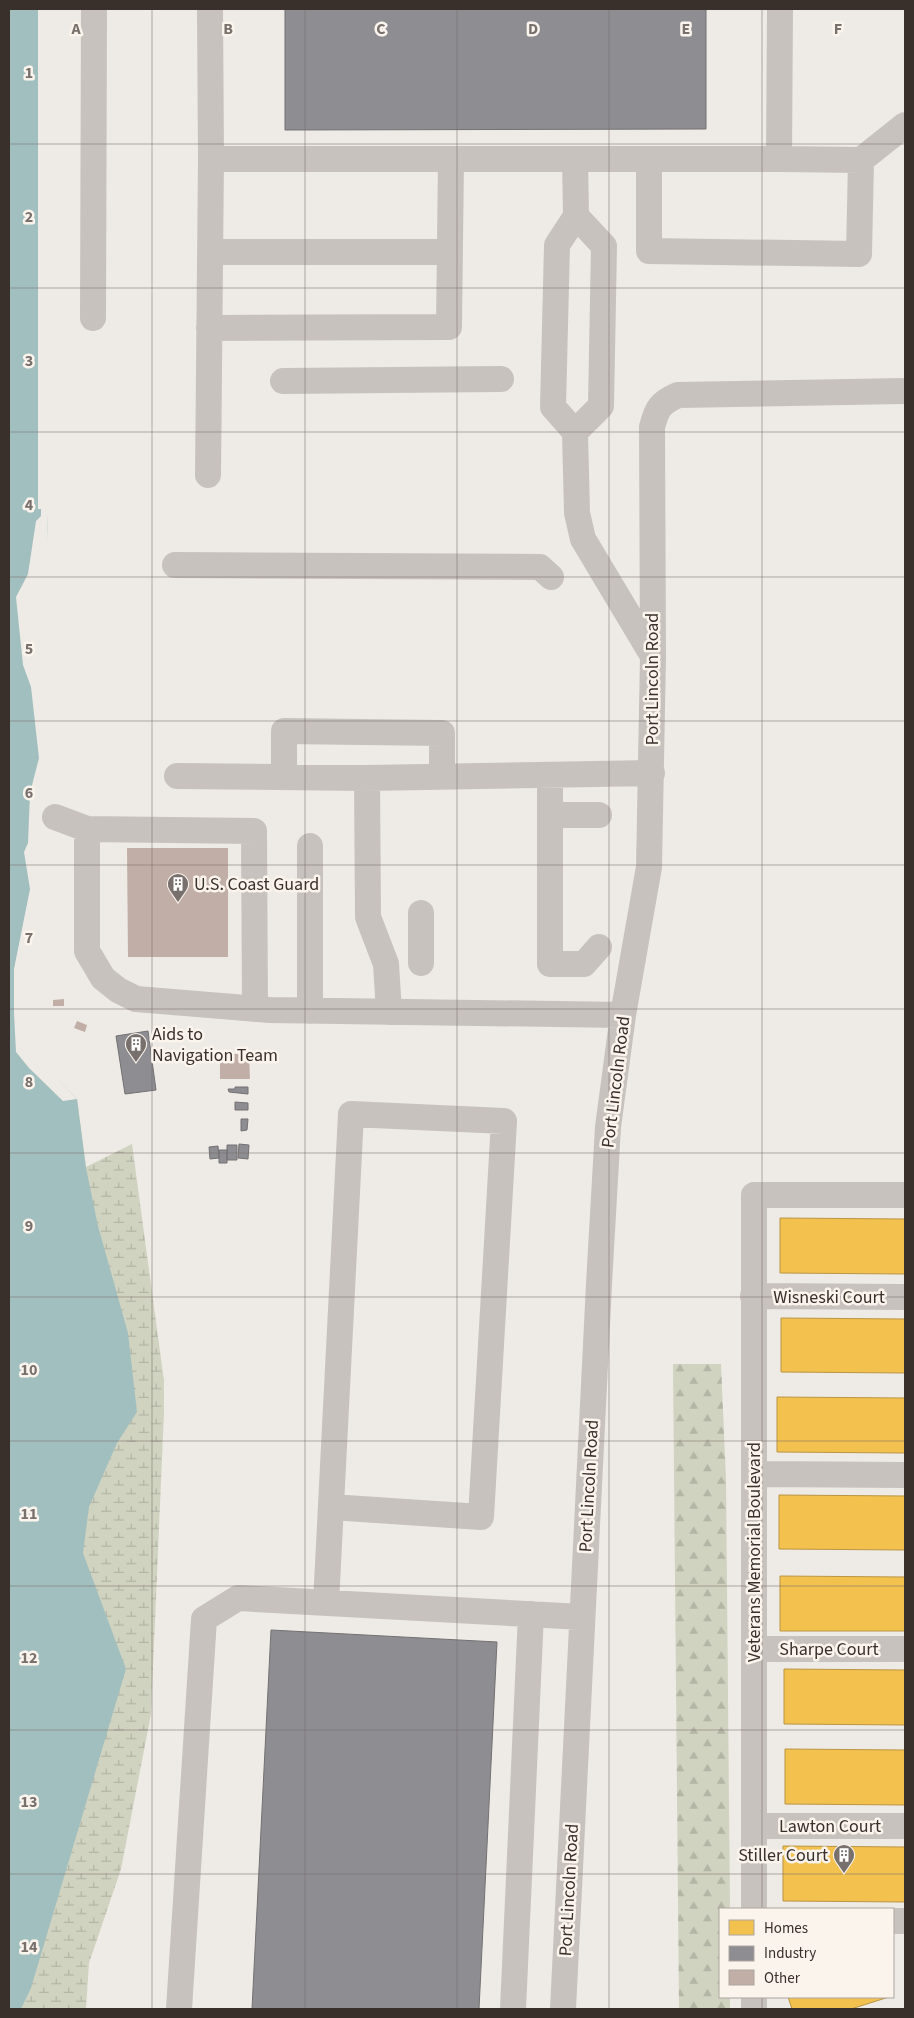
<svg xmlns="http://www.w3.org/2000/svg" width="914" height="2018" viewBox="0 0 914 2018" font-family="'Source Sans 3',sans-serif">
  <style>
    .forest { fill: url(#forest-firs) }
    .wetland { fill: url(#wetland-marsh) }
    .water { fill: #a2bfbf }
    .pier { fill: #eeeae5 }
    .homes { fill: #f2c14e; stroke: #ba9544 }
    .industry { fill: #8d8d92; stroke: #747173 }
    .building { fill: #c1afa7 }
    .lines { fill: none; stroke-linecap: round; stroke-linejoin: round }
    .minor { stroke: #c8c2be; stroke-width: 26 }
    .grid { fill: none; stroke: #78706c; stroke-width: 1; stroke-opacity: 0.55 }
    .labels { text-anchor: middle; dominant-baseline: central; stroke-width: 5; stroke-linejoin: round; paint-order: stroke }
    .street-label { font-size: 18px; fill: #392f2b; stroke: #faf4ed }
    .poi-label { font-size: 18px; fill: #392f2b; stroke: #faf4ed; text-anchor: start }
    .grid-label { font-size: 16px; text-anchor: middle; font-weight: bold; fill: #78706c; stroke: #faf4ed; stroke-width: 5; stroke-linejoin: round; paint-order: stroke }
  </style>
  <defs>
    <pattern id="forest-firs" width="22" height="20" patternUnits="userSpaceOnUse" patternTransform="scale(1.25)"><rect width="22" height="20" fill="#d0d3c0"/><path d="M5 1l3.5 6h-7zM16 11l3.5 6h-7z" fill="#b3b5a5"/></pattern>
    <pattern id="wetland-marsh" width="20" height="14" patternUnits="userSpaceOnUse" patternTransform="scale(1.25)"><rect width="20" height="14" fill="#d0d3c0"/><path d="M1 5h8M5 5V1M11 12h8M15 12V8" fill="none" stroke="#b3b5a5"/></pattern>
  </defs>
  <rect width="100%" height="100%" fill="#eeeae5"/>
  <path class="forest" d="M673,1364H721L726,1480L730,1909H720V1997H730V2009H679Z"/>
  <path class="wetland" d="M9,1018L16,1052L77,1099L86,1167L132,1144L164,1381V1412L151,1714L121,1869L89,1963L86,2009H9Z"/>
  <path class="water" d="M9,9H38V509H41V516H47L48,537L31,593L43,701L27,952V1049L77,1099L86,1168L98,1226L128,1333L137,1412L117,1443L89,1507L83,1553L126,1669L31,1988L21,2009H9Z"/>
  <path class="pier" d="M41,516H47L48,537L46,552L33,593L45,701L47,760L34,932L29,953L30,1048L37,1054V1058L77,1099L63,1101L29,1068L16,1052L14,1013V969L30,889L24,852L28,843L30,793L39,758L31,687L23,665L16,597L28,574L36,521Z"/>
  <path class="homes" d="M780,1218L905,1219V1274L780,1273Z
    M781,1318L905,1319V1373L781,1372Z
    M777,1397L905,1398V1453L777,1452Z
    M779,1495L905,1496V1550L779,1549Z
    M780,1576L905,1577V1631H780Z
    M784,1669L905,1670V1725L784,1724Z
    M785,1749L905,1750V1805L785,1804Z
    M783,1846L905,1847V1902L783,1901Z
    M788,1997H889L851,2009H792Z"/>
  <path class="industry" d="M285,9H706V129L285,130Z
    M148,1031L156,1090L125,1094L116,1036Z
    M235,1087H248V1094L229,1092L228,1089H235Z
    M235,1102L248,1103V1110H235Z
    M241,1119H248L247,1130L241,1131Z
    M239,1144L249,1145L248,1159L238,1158Z
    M227,1145H237V1160H227Z
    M218,1146L219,1158L210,1159L209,1147Z
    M219,1150H227V1163H219Z
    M271,1630L497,1642L479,2009H252Z"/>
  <path class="building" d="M127,848H228V957H128Z
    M64,999V1006H53V1000Z
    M77,1021L87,1025L85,1032L74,1028Z
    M220,1054H249L250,1079H220Z"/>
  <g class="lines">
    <path class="minor" d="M210,9L211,159H779L780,9
      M575,159L576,216L557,245L553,407L575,432L577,513L583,539L653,656
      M649,159V251L859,254L861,160
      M779,159L861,160L905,125
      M210,252H450
      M93,318L94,9
      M209,328L449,327L451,159
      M283,381L501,379
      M575,432L601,406L604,246L576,216
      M208,475L211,159
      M175,565L540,567L551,577
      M550,775V964H584L599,947
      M177,776L367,778
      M284,777V731L442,733V776
      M550,815H599
      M55,817L87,829L254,831L255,1009
      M87,829V951L103,978L118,990L136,999L270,1010L623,1015
      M310,846V1011
      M421,913V963
      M389,1012L386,964L368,917L367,778L652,773
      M753,1296L905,1297
      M754,1474L905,1475
      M326,1603L351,1114L504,1121L481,1517L331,1507
      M754,1649H905
      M754,1826H905
      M754,1909V1195H905
      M893,1921H905
      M754,1997V2009
      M179,2009L204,1619L238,1598L582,1617
      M513,2009L531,1614
      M563,2009L599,1284L608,1127L623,1015L649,867L653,657L652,427C657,408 660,403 678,395L905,391"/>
  </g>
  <path class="grid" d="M152,9V2009M305,9V2009M457,9V2009M609,9V2009M762,9V1909M9,144H905M9,288H905M9,432H905M9,577H905M9,721H905M9,865H905M9,1009H905M9,1153H905M9,1297H905M9,1441H905M9,1586H905M9,1730H905M9,1874H905M762,1997V2009"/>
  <defs>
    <g id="building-pin" transform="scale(1.125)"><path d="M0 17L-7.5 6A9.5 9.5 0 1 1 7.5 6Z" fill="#78706c" stroke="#faf4ed"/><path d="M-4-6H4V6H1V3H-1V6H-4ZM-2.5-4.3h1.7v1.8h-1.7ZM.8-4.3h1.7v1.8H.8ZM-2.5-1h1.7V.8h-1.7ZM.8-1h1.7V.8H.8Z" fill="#fff"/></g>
  </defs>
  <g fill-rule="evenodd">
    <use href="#building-pin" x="178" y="884"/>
    <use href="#building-pin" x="136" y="1044"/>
    <use href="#building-pin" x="844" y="1855"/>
  </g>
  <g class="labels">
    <g class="street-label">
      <text transform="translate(652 679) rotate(-90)">Port Lincoln Road</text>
      <text transform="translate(616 1082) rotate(-83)">Port Lincoln Road</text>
      <text x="829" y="1297">Wisneski Court</text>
      <text transform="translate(589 1486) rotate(-87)">Port Lincoln Road</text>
      <text transform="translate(754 1552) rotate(-90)">Veterans Memorial Boulevard</text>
      <text x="829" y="1649">Sharpe Court</text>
      <text x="830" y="1826">Lawton Court</text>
      <text transform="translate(569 1890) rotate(-87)">Port Lincoln Road</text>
    </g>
    <g class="poi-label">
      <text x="194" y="884">U.S. Coast Guard</text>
      <text x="152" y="1034">Aids to<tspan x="152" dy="21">Navigation Team</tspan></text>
      <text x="828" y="1855" text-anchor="end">Stiller Court</text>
    </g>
  </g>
  <g class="grid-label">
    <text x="76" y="34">A</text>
    <text x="228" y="34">B</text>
    <text x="381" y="34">C</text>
    <text x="533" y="34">D</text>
    <text x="686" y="34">E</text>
    <text x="838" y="34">F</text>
    <text x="29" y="78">1</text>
    <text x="29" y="222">2</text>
    <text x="29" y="366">3</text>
    <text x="29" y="510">4</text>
    <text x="29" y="654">5</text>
    <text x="29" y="798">6</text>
    <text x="29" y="943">7</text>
    <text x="29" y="1087">8</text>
    <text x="29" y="1231">9</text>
    <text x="29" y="1375">10</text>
    <text x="29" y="1519">11</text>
    <text x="29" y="1663">12</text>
    <text x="29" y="1807">13</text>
    <text x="29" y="1952">14</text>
  </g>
  <rect width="914" height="2018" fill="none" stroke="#392f2b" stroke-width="20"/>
  <rect x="719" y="1908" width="175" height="90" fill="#faf4ed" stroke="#ada59f"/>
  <rect x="729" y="1920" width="25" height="15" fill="#f2c14e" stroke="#ada59f"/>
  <text x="764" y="1933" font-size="15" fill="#392f2b">Homes</text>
  <rect x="729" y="1946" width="25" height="15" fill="#8d8d92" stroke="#ada59f"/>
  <text x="764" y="1958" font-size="15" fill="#392f2b">Industry</text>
  <rect x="729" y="1970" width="25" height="15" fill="#c1afa7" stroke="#ada59f"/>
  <text x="764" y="1983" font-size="15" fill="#392f2b">Other</text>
</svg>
